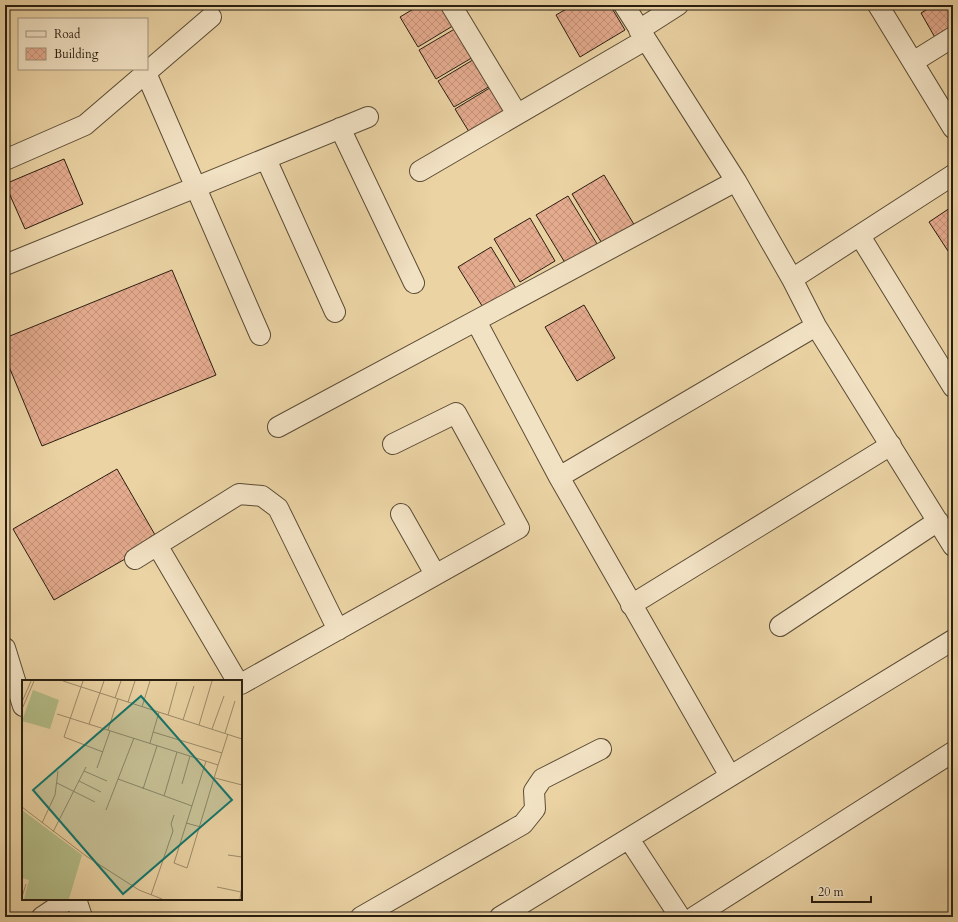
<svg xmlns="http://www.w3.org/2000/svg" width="958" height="922" viewBox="0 0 958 922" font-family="Cardo,serif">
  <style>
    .building { fill: url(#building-cross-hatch); stroke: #291e10 }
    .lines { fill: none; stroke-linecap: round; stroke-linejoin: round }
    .minor-casing { stroke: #5a4b35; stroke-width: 22 }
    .minor { stroke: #f2e2c4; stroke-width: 20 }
    .inset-road { fill: none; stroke: #9d8b69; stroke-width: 1 }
    .view { fill: #0f766e; fill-opacity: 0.15; stroke: #0f766e; stroke-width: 2 }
    .inset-edge { fill: none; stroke: #291e10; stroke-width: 2 }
  </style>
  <defs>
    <pattern id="building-cross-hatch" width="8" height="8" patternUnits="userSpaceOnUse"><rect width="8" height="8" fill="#e5ab8f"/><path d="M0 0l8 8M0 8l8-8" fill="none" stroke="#c4937a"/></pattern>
  </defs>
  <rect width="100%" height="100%" fill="#ebd3a4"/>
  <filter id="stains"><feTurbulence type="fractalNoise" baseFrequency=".005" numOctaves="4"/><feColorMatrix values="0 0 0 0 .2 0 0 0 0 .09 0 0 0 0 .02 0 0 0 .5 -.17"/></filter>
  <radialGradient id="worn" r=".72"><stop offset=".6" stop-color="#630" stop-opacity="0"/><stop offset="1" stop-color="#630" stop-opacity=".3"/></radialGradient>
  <path class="building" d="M420,5H444L456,24L418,47L400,17Z
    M547,5H559L550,10Z
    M573,5H610L625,30L580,57L556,15Z
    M934,5H953V32L937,41L921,13Z
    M458,27L475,56L436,79L419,50Z
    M476,58L492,85L454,107L438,81Z
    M493,86L509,113L471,135L455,109Z
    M64,159L83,204L25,229L5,184Z
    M604,175L635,226L603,245L572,194Z
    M568,196L599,247L567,266L536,215Z
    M953,206V247L948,251L929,222Z
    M530,218L555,261L520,282L494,239Z
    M491,247L517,290L484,309L458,267Z
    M172,270L216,375L42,446L5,357V338Z
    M584,305L615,358L577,381L545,327Z
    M117,469L158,540L54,600L13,529Z"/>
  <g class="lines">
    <g class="minor-casing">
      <path id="minor" d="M451,5L517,114
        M624,5L736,181L792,279L816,326L953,546
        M878,5L953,128
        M639,30L678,5
        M913,62L953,37
        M146,73L260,335
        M340,128L414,283
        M266,159L335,312
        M5,160L85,125L211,17
        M420,171L645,40
        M860,236L953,387
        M5,265L368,117
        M792,279L953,175
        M476,321L559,477L730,776
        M278,427L736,181
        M559,477L816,326
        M401,514L435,574
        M157,545L237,681
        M135,559L239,494L262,496L278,508L338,630
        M631,605L891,445
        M780,626L938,521
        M5,648L23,706
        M241,684L519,528L456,413L393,444
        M629,839L680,917
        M76,899L82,917
        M42,917L69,899
        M361,917L523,824L535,809L534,791L542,779L601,749
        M500,917L953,640
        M694,917L953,752"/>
    </g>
    <use href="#minor" class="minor"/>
  </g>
  <g transform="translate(22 680)">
    <rect width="220" height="220" fill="#ebd3a4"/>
    <path d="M11,10L37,20L28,49L0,41ZM0,130L60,175L47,219H2L7,200L0,198Z" fill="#b3bd88"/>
    <path class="inset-road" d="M41,1L220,59M61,1L42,57L81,72M93,18L99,1M0,22L9,1M106,22L113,1M120,27L128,1M0,29L12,1M35,34L196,85L165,188L152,183L184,81M146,35L155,2M161,40L172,6M67,44L82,1M177,45L190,1M190,49L202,16M86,50L96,19M131,52L200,73M203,53L213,21M128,63L137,32M196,85L206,54M75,88L88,51M62,91L85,101M193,98L220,105M96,99L170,126M57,101L79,112M35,103L73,122M160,104L168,76M121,109L135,66M142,116L155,72M0,127L64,176L117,210L140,219M84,130L112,58M20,143L33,115L36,91M164,143L179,147M31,152L64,87M206,175L220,177M195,207L219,212M129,215L151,151L149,144L152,135M0,217L4,204M218,219L220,205"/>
    <path class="view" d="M119,16L210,120L101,214L11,110Z"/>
    <rect width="220" height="220" class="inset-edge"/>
  </g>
  <rect width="958" height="922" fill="none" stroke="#ebd3a4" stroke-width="20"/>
  <rect x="6" y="6" width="946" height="910" fill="none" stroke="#291e10" stroke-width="2"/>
  <rect x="10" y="10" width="938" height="902" fill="none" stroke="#291e10"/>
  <rect x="18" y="18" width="130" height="52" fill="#f2e2c4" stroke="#a2947c"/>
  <rect x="26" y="31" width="20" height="6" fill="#f2e2c4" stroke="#a2947c"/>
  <text x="54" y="38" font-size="12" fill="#291e10">Road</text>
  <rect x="26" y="48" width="20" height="12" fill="url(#building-cross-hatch)" stroke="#a2947c"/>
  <text x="54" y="58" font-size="12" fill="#291e10">Building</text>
  <path d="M812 896v6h59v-6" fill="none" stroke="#291e10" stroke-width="2"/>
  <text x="818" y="896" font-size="12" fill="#291e10" stroke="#f2e2c4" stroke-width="3" paint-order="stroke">20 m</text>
  <rect width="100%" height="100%" filter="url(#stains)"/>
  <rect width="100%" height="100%" fill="url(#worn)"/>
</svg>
